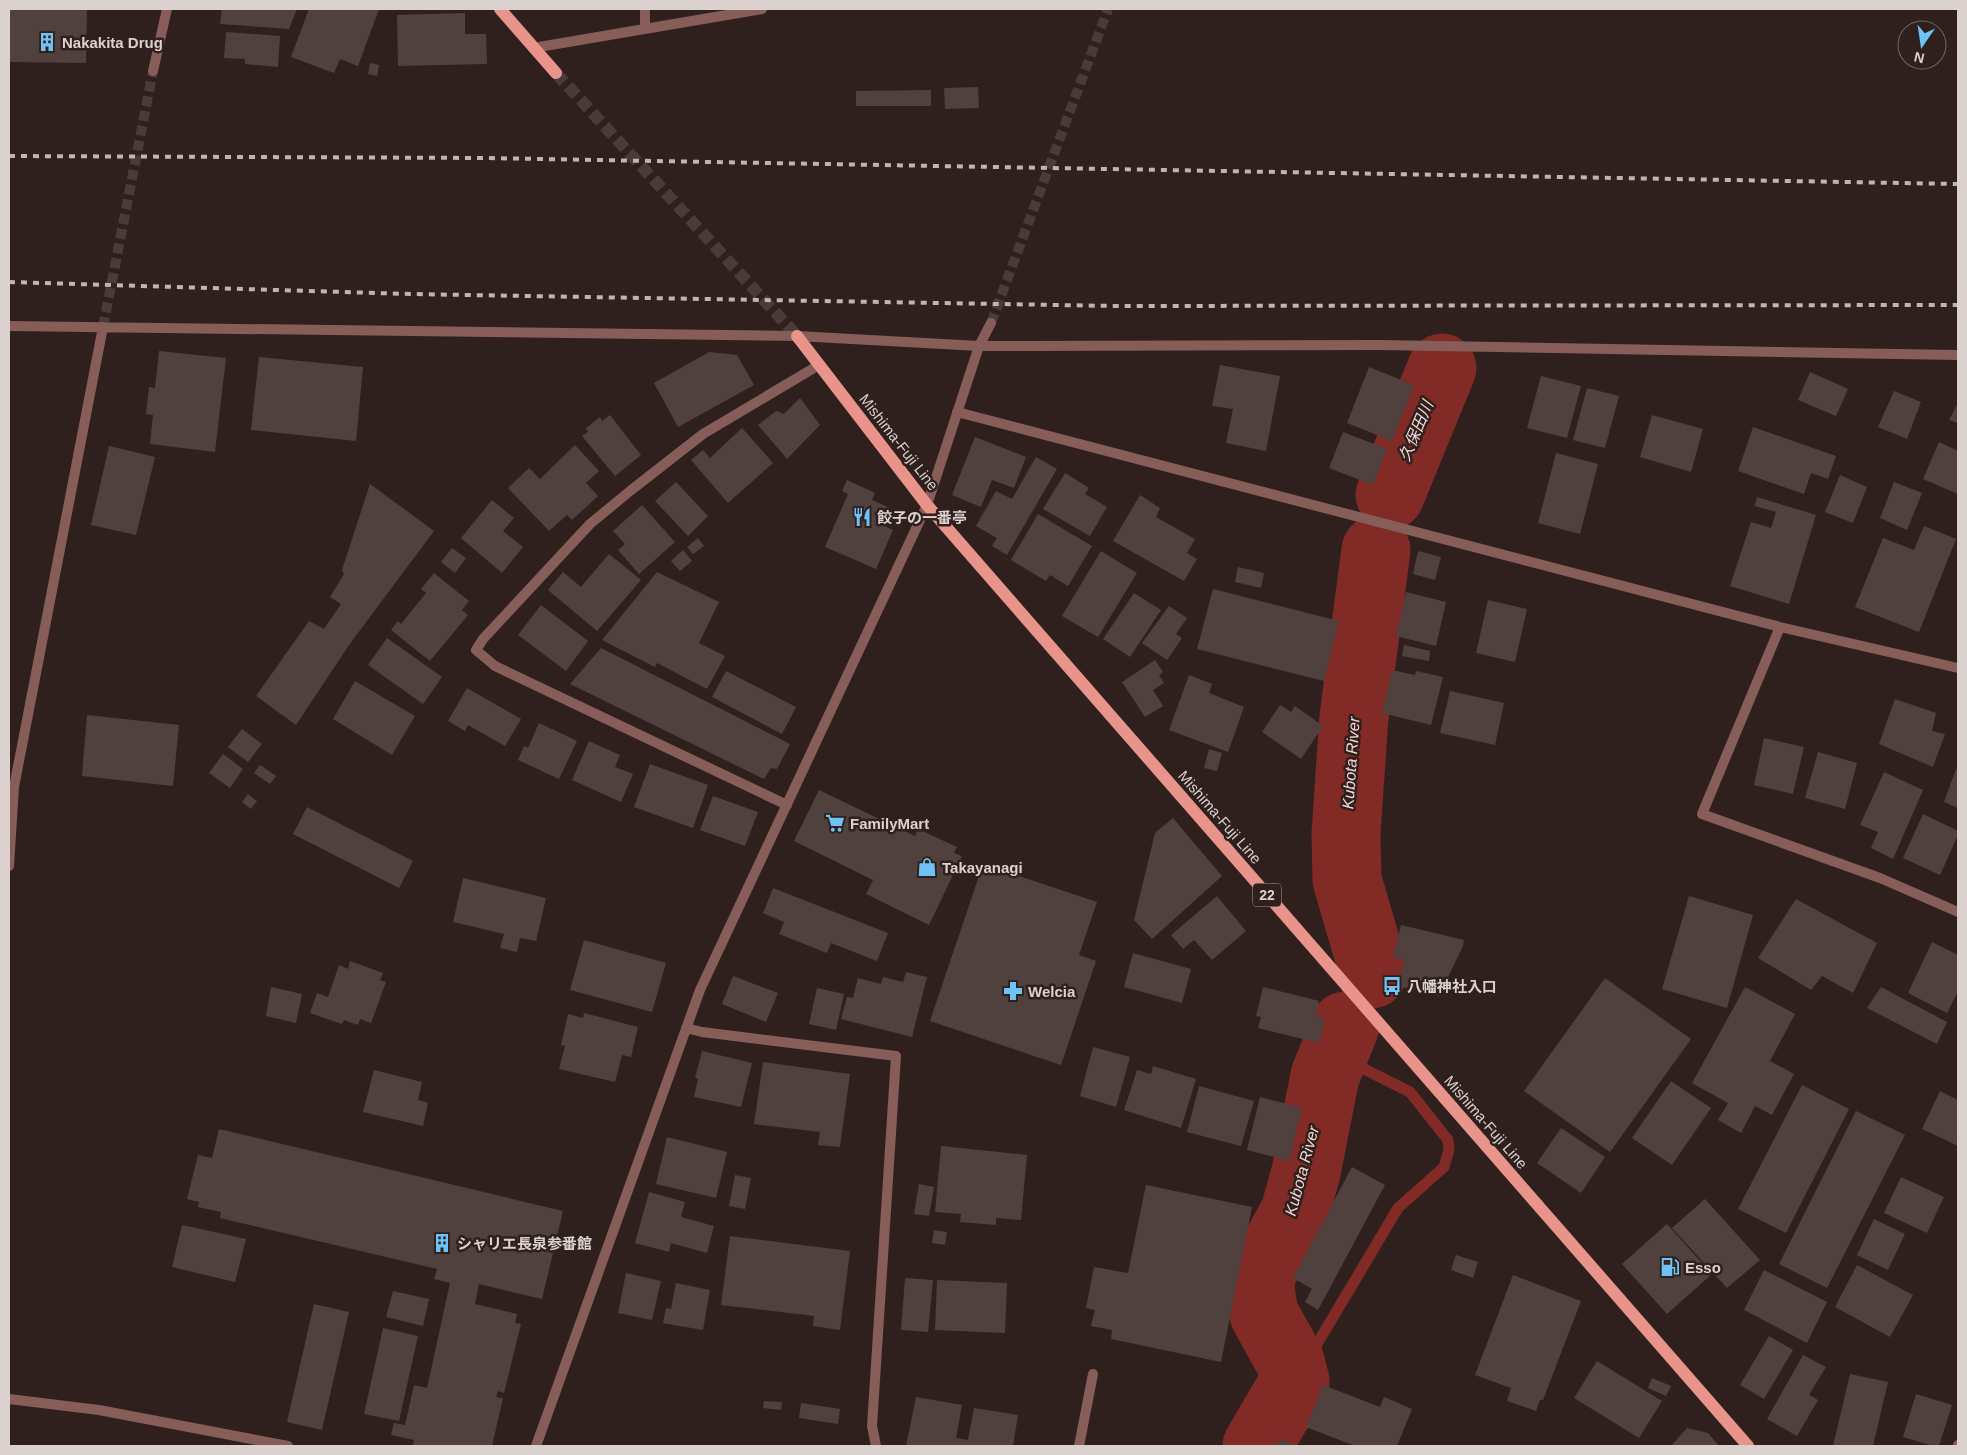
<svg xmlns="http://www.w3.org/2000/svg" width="1967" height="1455" viewBox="0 0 1967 1455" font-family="Helvetica,'Noto Sans JP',sans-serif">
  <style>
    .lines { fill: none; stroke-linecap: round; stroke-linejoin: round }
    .stream { stroke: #822a25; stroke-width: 11 }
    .river { stroke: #822a25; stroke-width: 69 }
    .building { fill: #51413e }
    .minor-tunnel { stroke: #493b39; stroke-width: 10; stroke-dasharray: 10 5; stroke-linecap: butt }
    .primary-tunnel { stroke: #493b39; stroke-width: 12; stroke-dasharray: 12 6; stroke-linecap: butt }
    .service { stroke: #865d58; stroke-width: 10 }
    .minor { stroke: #865d58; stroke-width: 10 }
    .primary { stroke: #e8948a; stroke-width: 12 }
    .rail { stroke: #c0b5b3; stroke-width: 4; stroke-dasharray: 6 6; stroke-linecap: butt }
    .labels { text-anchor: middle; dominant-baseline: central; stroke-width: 5; stroke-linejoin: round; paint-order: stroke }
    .shield { fill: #2f201e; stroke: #a79c9a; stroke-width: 1 }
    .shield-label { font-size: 14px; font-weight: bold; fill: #dbd1cf }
    .poi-label { font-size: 15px; font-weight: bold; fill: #dbd1cf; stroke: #2f201e; text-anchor: start }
    .street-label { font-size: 15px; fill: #dbd1cf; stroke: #2f201e }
    .water-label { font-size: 16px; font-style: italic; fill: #f2d7d4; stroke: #2f201e }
  </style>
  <rect width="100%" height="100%" fill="#2f201e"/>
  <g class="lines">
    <path class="stream" d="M1295,1381L1398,1208L1444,1167L1449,1150L1448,1140L1410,1092L1334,1054"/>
    <path class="river" d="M1390,495L1442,368
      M1372,974L1369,955L1347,880L1346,833L1354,717L1376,550
      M1257,1446L1295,1381L1290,1361L1264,1314L1260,1289L1261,1274L1295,1212L1306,1172L1325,1076L1345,1026"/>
  </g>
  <path class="building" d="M9,9H87L86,63L9,62Z
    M222,9H297L289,29L220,24Z
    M309,9H379L358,66L340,59L334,73L291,57Z
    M465,13V34H486L487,64L398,66L397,15Z
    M226,32L280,36L278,67L245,64V59L224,58Z
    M370,63L379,65L377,76L368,74Z
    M978,87L979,108L945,109L944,88Z
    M931,90V106H856V91Z
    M159,351L226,358L215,452L150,444L153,415L146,414L149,387L155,388Z
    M709,352L737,355L754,385L678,427L654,383Z
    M259,357L363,367L356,441L251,430Z
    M1220,365L1280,376L1266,451L1226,443L1233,409L1212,406Z
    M1369,367L1414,385L1392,441L1347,423Z
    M1810,372L1848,389L1836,416L1798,400Z
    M1541,376L1581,386L1567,438L1527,428Z
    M1587,388L1619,396L1605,448L1573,440Z
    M1894,391L1921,402L1907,439L1878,427Z
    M800,398L820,425L787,459L758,425L776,411L784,414Z
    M1958,403V423L1949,420Z
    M610,415L641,455L615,476L582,436L588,432L586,428L600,417L602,421Z
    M1652,415L1703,429L1691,472L1640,457Z
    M1753,427L1836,456L1828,479L1811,473L1804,494L1738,471Z
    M742,428L773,463L728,503L691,460L703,450L710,458Z
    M1343,432L1387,449L1373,485L1329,468Z
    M975,437L1026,457L1014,488L992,480L981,507L952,495Z
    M1939,442L1958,451V494L1923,479Z
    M575,445L599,471L586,483L598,496L572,520L567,515L549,531L508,488L529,468L540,479Z
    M109,446L155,457L136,535L91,525Z
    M1556,453L1598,464L1580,534L1538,523Z
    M1036,457L1057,469L1007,555L992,546L997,538L976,526L996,491L1012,499Z
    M1065,473L1089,488L1085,494L1107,507L1090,536L1043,509Z
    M1840,475L1867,487L1853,523L1825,512Z
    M847,480L875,493L872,500L890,508L882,525L893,530L876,569L825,547L848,494L842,491Z
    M676,482L708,516L688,536L655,501Z
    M1894,482L1922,493L1907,530L1880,518Z
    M370,484L434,531L349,645L296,725L256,696L309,621L324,629L341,604L330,597L344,574L342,570Z
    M1140,495L1160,508L1156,517L1195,539L1187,553L1197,559L1184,581L1113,541Z
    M1757,497L1816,515L1789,604L1730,586L1751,522L1771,528L1776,512L1755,506Z
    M492,500L514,518L503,531L523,547L502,573L461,538Z
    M642,505L675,542L639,574L618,550L625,544L613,531Z
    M1038,514L1092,546L1068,586L1050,575L1046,581L1011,560Z
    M1924,526L1956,539L1919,632L1855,607L1883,538L1914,550Z
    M698,538L704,546L693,554L687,547Z
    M452,548L466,558L455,573L441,562Z
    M683,550L692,561L680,571L671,561Z
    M1101,551L1137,573L1098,637L1062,616Z
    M1418,551L1441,557L1435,580L1413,574Z
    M609,554L641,580L597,631L548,590L563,572L581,587Z
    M1238,567L1264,573L1261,588L1235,582Z
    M657,572L719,602L699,643L725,656L707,689L657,663L655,667L602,640Z
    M434,573L469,601L462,610L468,615L430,661L391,630L398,621L401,624L426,593L421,589Z
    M1213,589L1339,621L1324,681L1197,649Z
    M1406,592L1446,602L1436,646L1396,636Z
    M1134,593L1161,610L1130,657L1103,639Z
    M1488,600L1527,609L1515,662L1476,653Z
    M541,605L588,641L566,671L518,635Z
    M1169,606L1187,618L1176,634L1182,638L1167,660L1142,643Z
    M387,638L442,677L423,704L368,665Z
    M1404,645L1430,651L1429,661L1402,656Z
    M601,648L790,744L777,769L771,768L764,779L570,684Z
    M1155,660L1163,672L1159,675L1164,683L1153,690L1163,706L1145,717L1122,682Z
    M1392,670L1415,675L1416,671L1443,677L1431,725L1382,713Z
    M726,671L796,707L782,734L712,697Z
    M1189,675L1212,684L1209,693L1244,707L1228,752L1169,730Z
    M355,681L415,716L392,755L333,719Z
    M467,688L521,719L505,746L468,725L465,731L448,721Z
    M1450,691L1504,703L1495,745L1440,733Z
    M1895,699L1936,713L1932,731L1945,734L1933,767L1879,744Z
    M1280,705L1291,712L1295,706L1323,726L1301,759L1262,732Z
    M87,715L179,725L173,786L82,776Z
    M539,723L577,741L559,779L518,760L524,746L528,748Z
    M242,729L262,744L248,762L228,747Z
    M1764,738L1804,747L1793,794L1754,785Z
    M589,741L620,755L615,767L633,774L621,802L572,780Z
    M1209,749L1222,753L1217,771L1204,768Z
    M1818,752L1857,763L1845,809L1805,798Z
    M223,754L243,769L230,788L209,773Z
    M650,764L708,785L693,828L634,807Z
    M260,765L276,776L270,784L254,773Z
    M1956,769L1958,770V808L1944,802Z
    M1884,772L1923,790L1893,859L1871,848L1878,832L1860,825Z
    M819,790L915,836L918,829L957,847L954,853L962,856L929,925L866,894L873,880L794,841Z
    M248,794L257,801L251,809L242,802Z
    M713,796L758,812L745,846L700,830Z
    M307,807L413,861L399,888L293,834Z
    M1923,814L1958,831V835L1940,875L1903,858Z
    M1173,818L1222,876L1152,939L1134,920L1155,833Z
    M983,864L1097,902L1079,955L1096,961L1061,1065L930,1021Z
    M463,878L546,898L536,941L520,938L517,952L500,948L504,934L453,922Z
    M773,888L888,933L877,961L831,943L827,953L779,934L784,922L763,913Z
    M1217,896L1246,931L1212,960L1194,940L1183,949L1171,935Z
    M1689,896L1753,915L1727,1008L1662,989Z
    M1796,899L1877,943L1853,993L1822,976L1811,990L1758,958Z
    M1401,925L1464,940L1463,946L1439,996L1399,986L1404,960L1393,957Z
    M584,940L666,963L652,1012L570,990Z
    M1932,942L1958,955V991L1947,1013L1908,993Z
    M1133,953L1191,969L1182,1003L1124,987Z
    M350,961L383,973L380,980L386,982L371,1023L360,1019L358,1025L344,1020L342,1024L310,1013L317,993L328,997L339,965L348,969Z
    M906,972L927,977L912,1037L841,1019L847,997L853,998L858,978L881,984L883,977L903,982Z
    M733,976L778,993L766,1022L722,1004Z
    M1605,978L1691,1039L1610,1152L1524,1091Z
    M271,987L302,994L296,1023L266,1016Z
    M1263,987L1319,1001L1316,1016L1325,1019L1319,1043L1258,1028L1261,1017L1256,1016Z
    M1745,987L1795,1014L1770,1061L1794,1074L1772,1115L1755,1106L1741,1133L1718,1120L1728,1103L1692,1083Z
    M1881,987L1947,1022L1937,1044L1867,1008Z
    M817,988L844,994L836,1030L809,1024Z
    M584,1013L638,1027L631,1057L622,1055L615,1082L559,1069L565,1046L561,1045L568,1014L583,1018Z
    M1093,1047L1130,1057L1116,1107L1080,1096Z
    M702,1051L752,1063L741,1107L694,1097L698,1079L695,1078Z
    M763,1062L850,1074L840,1147L818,1145L820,1132L754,1124Z
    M1153,1066L1196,1079L1181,1128L1124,1110L1137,1070L1151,1074Z
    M374,1070L422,1082L418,1100L428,1103L423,1126L363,1112Z
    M1671,1081L1711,1108L1672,1165L1632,1138Z
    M1802,1085L1849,1109L1786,1233L1738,1209Z
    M1199,1086L1254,1101L1241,1146L1187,1132Z
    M1940,1091L1958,1100V1146L1922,1129Z
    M1260,1097L1302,1108L1289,1161L1247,1150Z
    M1856,1111L1905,1135L1827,1288L1779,1264Z
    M1561,1128L1605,1157L1581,1193L1537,1163Z
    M219,1129L563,1211L542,1299L479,1284L475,1304L517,1314L515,1323L521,1324L504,1393L498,1391L496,1397L503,1398L492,1446H417L413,1445L414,1440L391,1435L394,1423L405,1425L414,1385L427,1388L450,1283L434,1279L437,1269L220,1218L221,1212L198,1207L199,1202L187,1199L198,1155L212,1158Z
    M667,1137L727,1152L716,1198L656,1184Z
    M941,1146L1027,1155L1021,1220L996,1218V1225L960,1222L961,1214L935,1212Z
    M1352,1167L1385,1185L1318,1310L1305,1302L1312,1289L1293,1278Z
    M735,1175L751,1178L745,1209L729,1206Z
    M1901,1177L1944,1197L1927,1233L1884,1213Z
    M919,1184L934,1187L929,1216L914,1214Z
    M1146,1185L1252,1207L1221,1362L1111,1339L1112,1330L1091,1326L1095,1310L1086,1308L1094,1267L1128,1273Z
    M649,1192L685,1202L681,1217L714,1226L707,1253L671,1243L669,1252L635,1243Z
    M1705,1199L1760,1260L1727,1288L1672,1228Z
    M1874,1219L1905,1234L1888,1270L1857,1255Z
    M1667,1224L1712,1274L1667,1314L1622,1264Z
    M182,1225L246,1239L235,1282L172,1267Z
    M934,1230L947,1232L945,1245L932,1243Z
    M730,1236L850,1251L840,1330L813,1326L814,1316L721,1305Z
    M1456,1255L1478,1262L1473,1278L1451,1270Z
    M1857,1265L1913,1295L1890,1337L1835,1307Z
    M1764,1270L1827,1302L1807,1343L1744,1310Z
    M626,1273L661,1281L652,1320L618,1313Z
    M1513,1275L1581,1301L1543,1400H1540L1536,1411L1507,1401L1511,1388L1475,1375Z
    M905,1278L933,1280L928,1332L901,1330Z
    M937,1280L1007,1283L1005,1333L935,1330Z
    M676,1283L710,1290L703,1330L663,1323L666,1308L671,1309Z
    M393,1291L429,1299L423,1326L386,1317Z
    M314,1304L349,1312L322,1430L287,1422Z
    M383,1328L418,1336L399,1421L364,1414Z
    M1769,1336L1793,1350L1764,1399L1740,1385Z
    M1803,1355L1826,1367L1809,1395L1818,1400L1797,1436L1767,1419Z
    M1597,1361L1662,1401L1639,1438L1574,1398Z
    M1850,1374L1888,1382L1873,1446H1833Z
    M1652,1378L1671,1386L1666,1396L1648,1388Z
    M1323,1385L1380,1407L1384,1397L1412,1409L1397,1446H1355L1306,1427Z
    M1916,1394L1952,1405L1939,1446H1933L1903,1437Z
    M916,1397L962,1405L956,1438L968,1440L974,1408L1018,1415L1013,1446H906Z
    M764,1401L782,1402L781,1410L763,1408Z
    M801,1403L840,1409L838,1424L799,1418Z
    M1687,1428L1708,1433L1719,1446H1671Z
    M1280,1439L1298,1446H1277Z"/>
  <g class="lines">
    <path class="minor-tunnel" d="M991,323L1108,9
      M103,327L153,71"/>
    <path class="primary-tunnel" d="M556,73L797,336"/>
    <path class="service" d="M1079,1446L1093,1374"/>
    <path class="minor" d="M645,29V9
      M533,48L762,9
      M153,71L167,9
      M9,326L797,336L979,346L1379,345L1958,355
      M957,412L1780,627L1958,668
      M1780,627L1702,814L1880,878L1958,912
      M787,805L495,666L476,650L483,639L590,524L630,491L703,434L819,365
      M9,866L14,787L103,327
      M686,1028L702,1032L896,1056L872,1426L876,1446
      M9,1399L99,1410L288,1446
      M536,1446L700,990L927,505L979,346L991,323
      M1958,1446V1445"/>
    <path class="primary" d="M500,9L556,73
      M797,336L927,505L1748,1446"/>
    <path class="rail" d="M9,156L484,158L1958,184
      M9,282L410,294L1116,306L1958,305"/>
  </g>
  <defs>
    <g id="building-bare" transform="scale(1.5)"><path d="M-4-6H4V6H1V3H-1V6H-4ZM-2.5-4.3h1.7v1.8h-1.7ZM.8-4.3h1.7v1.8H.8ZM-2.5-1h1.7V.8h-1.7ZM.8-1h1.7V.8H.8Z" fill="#6fc2f4" stroke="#2f201e" stroke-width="2.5" paint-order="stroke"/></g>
    <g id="restaurant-bare" transform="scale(1.5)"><path d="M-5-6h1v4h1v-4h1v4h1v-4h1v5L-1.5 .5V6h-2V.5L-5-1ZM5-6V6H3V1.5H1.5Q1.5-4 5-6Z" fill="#6fc2f4" stroke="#2f201e" stroke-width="2.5" paint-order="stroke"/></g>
    <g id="supermarket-bare" transform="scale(1.5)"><path d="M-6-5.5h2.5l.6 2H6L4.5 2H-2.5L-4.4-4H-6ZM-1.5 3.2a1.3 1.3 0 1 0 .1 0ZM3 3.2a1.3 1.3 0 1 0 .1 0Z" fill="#6fc2f4" stroke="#2f201e" stroke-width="2.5" paint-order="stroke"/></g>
    <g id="shop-bare" transform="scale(1.5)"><path d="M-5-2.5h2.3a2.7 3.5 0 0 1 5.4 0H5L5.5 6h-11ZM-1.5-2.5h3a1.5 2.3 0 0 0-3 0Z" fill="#6fc2f4" stroke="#2f201e" stroke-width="2.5" paint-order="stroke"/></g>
    <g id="bus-bare" transform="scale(1.5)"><path d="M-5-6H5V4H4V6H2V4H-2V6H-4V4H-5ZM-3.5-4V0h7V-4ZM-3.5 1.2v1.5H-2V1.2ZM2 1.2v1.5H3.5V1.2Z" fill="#6fc2f4" stroke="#2f201e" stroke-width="2.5" paint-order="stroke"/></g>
    <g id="pharmacy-bare" transform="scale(1.5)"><path d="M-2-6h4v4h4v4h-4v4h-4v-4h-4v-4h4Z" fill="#6fc2f4" stroke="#2f201e" stroke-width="2.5" paint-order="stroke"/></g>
    <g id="fuel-bare" transform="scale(1.5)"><path d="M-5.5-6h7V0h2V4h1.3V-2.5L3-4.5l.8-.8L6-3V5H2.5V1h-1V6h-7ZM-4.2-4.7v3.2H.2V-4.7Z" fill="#6fc2f4" stroke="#2f201e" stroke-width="2.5" paint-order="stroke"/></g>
  </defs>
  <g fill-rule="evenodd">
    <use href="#building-bare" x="47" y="42"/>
    <use href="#restaurant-bare" x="862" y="517"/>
    <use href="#supermarket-bare" x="835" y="823"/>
    <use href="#shop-bare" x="927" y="867"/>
    <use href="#bus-bare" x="1392" y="986"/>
    <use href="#pharmacy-bare" x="1013" y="991"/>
    <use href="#building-bare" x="442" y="1243"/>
    <use href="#fuel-bare" x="1670" y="1267"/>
  </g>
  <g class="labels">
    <rect class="shield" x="1253" y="883.5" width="28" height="23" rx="4"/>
    <g class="shield-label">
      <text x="1267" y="895">22</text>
    </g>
    <g class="poi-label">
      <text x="62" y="42">Nakakita Drug</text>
      <text x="877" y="517">餃子の一番亭</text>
      <text x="850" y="823">FamilyMart</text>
      <text x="942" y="867">Takayanagi</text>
      <text x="1407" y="986">八幡神社入口</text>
      <text x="1028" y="991">Welcia</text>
      <text x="457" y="1243">シャリエ長泉参番館</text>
      <text x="1685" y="1267">Esso</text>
    </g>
    <g class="street-label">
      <text transform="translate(899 442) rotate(52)">Mishima-Fuji Line</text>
      <text transform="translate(1220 817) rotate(49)">Mishima-Fuji Line</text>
      <text transform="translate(1486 1122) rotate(49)">Mishima-Fuji Line</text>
    </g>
    <g class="water-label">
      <text transform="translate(1416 431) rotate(-67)">久保田川</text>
      <text transform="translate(1351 763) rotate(-86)">Kubota River</text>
      <text transform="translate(1302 1171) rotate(-75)">Kubota River</text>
    </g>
  </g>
  <rect width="1967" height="1455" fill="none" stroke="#dbd1cf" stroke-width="20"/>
  <g transform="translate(1922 45) rotate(193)"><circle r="24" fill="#2f201e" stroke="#746765"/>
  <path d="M0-4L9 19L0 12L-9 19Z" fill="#6fc2f4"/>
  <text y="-8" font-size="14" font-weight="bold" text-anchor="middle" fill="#dbd1cf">N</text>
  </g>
</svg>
